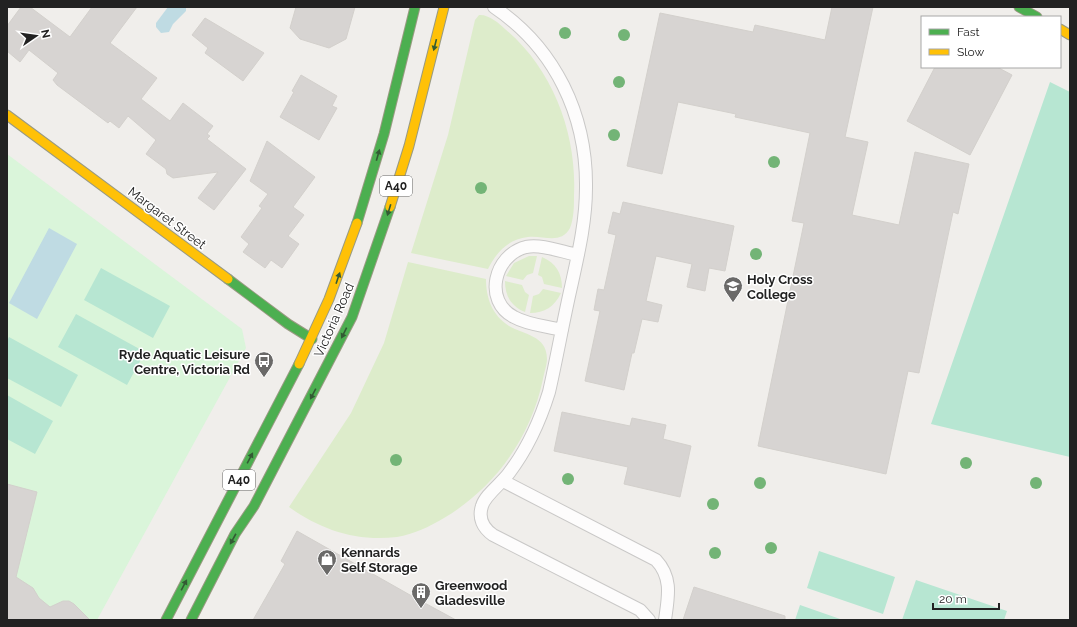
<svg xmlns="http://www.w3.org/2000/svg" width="1077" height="627" viewBox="0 0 1077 627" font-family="Raleway,sans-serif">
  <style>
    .grass { fill: #ddeccb }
    .park { fill: #daf5da }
    .pitch { fill: #b7e6d2 }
    .water { fill: #bfdbe3 }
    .building { fill: #d7d4d2; stroke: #d3d0cc }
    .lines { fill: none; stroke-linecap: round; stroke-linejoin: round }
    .lane-casing { stroke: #c9c8c7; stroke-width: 14 }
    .fast-casing { stroke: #999a82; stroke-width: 11 }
    .slow-casing { stroke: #999a82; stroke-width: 11 }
    .lane { stroke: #fdfcfc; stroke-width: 12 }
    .fast { stroke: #4caf50; stroke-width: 9 }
    .slow { stroke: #ffc107; stroke-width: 9 }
    .tree { fill: #73b476 }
    .oneway { fill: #335a34 }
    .labels { text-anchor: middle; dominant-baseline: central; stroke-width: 3; stroke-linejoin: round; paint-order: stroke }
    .shield { fill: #fff; stroke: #646464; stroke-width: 1 }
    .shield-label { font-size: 12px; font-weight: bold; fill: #222 }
    .street-label { font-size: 13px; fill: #222; stroke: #fff }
    .poi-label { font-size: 13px; font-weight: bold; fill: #222; stroke: #fff; text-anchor: start }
  </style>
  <rect width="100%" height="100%" fill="#f0eeeb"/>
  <path class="grass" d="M479,15C488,14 499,23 505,29C553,69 577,134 574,195C574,206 574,218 570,228C561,245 543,235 528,237C508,239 496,253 488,269L411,253L448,135L475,20Z
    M529,256H537L533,273L527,275L523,280L506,276L514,263Z
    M542,257C556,263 562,273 562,288L544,284L542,277L538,275Z
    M408,262L486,279C486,298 492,315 509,326C524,335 547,335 547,359C547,365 544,373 543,379C531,437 495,488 444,518C429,527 414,534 397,537C357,542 321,530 289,507L351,413L384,343Z
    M505,281L522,285L525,292L529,295L525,312C511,306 505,296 505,281Z
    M543,289L561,293C554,307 545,313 530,313L533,296L539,294Z"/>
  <path class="park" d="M7,154L242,329L246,348L97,620H7Z"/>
  <path class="pitch" d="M1050,82L1070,92V457L931,424Z
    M101,268L170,306L153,338L84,300Z
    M76,314L145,352L127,385L58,347Z
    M9,337L78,375L61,407L7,378V341Z
    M7,395L53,421L35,454L7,439Z
    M819,551L895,577L883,614L807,588Z
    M916,580L1007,611L1004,620H902Z
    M800,605L843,620H795Z"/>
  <path class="water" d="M168,7H186V11L173,24L169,32L161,33L156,27V23Z
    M49,228L77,244L37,319L9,303Z"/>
  <path class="building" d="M21,7H30L70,37L92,7H137L110,43L157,78L141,99L170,121L183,103L213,126L207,134L210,136L207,139L246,169L214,210L198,198L218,172L173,178L167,174L166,169L146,154L156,140L128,116L119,128L110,121L108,123L57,85L53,80L58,73L29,50L20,62L7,51V26Z
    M296,7H355L346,39L329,48L300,39L290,28Z
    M832,7H873L845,137L868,142L852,215L899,225L915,152L969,164L958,214L953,212L919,373L908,371L886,474L758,446L804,223L792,221L810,133L735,117L736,114L678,102L662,174L627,166L660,13L753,32L755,25L825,40Z
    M205,18L264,53L243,81L205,53L208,48L192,35Z
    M935,67H997L1012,75L970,155L907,121Z
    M301,75L337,96L332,106L337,108L319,140L280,117L294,92L292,91Z
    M267,141L315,177L293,207L304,215L288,236L299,244L282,268L271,260L265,268L243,252L249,244L241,237L262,208L259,206L268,194L250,181Z
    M623,202L734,226L725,271L709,268L705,291L687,287L692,264L656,256L646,301L662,305L658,322L642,319L634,353H632L624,390L585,381L600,311L594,310L598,289L604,290L616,235L608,233L613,212L620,214Z
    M562,412L630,426L632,418L666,425L663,439L691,446L680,497L624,484L628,467L554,451Z
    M7,484L37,492L16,577L33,588L39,598L50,607L63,601H69L74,604L90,620H7Z
    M297,531L410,595L456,620H253L285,564L281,561Z
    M694,587L785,616V620H683Z"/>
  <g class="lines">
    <g class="lane-casing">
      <path id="lane" d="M494,7C555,48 587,115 586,188C586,222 578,255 571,287C563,322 557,357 549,392C540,421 528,448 509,473C502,483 485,495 482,506C478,518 483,528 493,535L640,610L649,620
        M562,330C546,326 528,325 514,317C483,301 494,255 526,247C542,244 562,252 578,255
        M503,481L656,560C673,578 668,598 665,620"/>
    </g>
    <g class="fast-casing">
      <path id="fast" d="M1019,7L1037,17
        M357,223L384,134L415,7
        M228,279L288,324L312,339
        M166,620L299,364
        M191,620L235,534L254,506L352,317L390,207"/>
    </g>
    <g class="slow-casing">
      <path id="slow" d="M1060,29L1070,35
        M7,115L228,279
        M390,207L409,146L444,7
        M299,364L329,299L357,223"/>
    </g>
    <use href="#lane" class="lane"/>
    <use href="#fast" class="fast"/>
    <use href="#slow" class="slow"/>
  </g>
  <g class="tree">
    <circle cx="565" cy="33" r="6"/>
    <circle cx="624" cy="35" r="6"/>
    <circle cx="619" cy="82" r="6"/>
    <circle cx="614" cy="135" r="6"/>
    <circle cx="774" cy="162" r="6"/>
    <circle cx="481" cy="188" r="6"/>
    <circle cx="756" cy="254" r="6"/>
    <circle cx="396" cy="460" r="6"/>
    <circle cx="966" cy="463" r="6"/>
    <circle cx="568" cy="479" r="6"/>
    <circle cx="760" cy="483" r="6"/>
    <circle cx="1036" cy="483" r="6"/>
    <circle cx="713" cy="504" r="6"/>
    <circle cx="771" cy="548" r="6"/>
    <circle cx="715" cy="553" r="6"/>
  </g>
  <defs><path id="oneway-solid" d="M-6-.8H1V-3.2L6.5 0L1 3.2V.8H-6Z"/></defs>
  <g class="oneway">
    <use href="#oneway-solid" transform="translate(435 45) rotate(104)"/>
    <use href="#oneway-solid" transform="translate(378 155) rotate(-74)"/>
    <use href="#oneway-solid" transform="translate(389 210) rotate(107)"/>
    <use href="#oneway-solid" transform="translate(338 278) rotate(-71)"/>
    <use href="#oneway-solid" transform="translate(344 333) rotate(116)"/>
    <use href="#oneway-solid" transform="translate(313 394) rotate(118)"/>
    <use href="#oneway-solid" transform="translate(250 458) rotate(-62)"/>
    <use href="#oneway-solid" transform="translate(233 539) rotate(119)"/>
    <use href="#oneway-solid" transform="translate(184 585) rotate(-62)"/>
  </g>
  <defs>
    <g id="school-pin" transform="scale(1)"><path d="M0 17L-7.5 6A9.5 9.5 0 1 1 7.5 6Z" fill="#6a6968" stroke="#fff"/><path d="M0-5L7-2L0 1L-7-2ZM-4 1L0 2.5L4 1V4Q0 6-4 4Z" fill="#fff"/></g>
    <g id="bus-pin" transform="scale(1)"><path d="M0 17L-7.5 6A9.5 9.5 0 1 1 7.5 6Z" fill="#6a6968" stroke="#fff"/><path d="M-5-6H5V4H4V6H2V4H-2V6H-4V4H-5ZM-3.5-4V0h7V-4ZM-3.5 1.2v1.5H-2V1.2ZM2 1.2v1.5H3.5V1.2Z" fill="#fff"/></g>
    <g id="shop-pin" transform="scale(1)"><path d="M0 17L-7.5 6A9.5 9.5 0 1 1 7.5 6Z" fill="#6a6968" stroke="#fff"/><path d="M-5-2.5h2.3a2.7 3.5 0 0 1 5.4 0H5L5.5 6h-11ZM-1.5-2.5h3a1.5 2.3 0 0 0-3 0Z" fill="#fff"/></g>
    <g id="building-pin" transform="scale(1)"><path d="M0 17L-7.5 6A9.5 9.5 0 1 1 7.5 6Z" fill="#6a6968" stroke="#fff"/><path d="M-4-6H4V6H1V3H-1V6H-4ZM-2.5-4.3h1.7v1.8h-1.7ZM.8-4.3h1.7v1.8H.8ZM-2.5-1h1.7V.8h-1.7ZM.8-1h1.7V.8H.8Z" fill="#fff"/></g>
  </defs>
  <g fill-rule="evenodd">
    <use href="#school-pin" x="733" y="286"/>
    <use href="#bus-pin" x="264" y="361"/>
    <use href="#shop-pin" x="327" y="559"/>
    <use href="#building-pin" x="421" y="592"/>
  </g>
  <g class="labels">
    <g class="shield">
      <rect x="380" y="176" width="32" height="20" rx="3"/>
      <rect x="223" y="470" width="32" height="20" rx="3"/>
    </g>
    <g class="shield-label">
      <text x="396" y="186">A40</text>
      <text x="239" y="480">A40</text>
    </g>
    <g class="street-label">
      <text transform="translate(167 218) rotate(37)">Margaret Street</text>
      <text transform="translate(334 320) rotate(-66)">Victoria Road</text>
    </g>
    <g class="poi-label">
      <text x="747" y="279">Holy Cross<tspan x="747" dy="15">College</tspan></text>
      <text x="250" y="354" text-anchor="end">Ryde Aquatic Leisure<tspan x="250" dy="15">Centre, Victoria Rd</tspan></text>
      <text x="341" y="552">Kennards<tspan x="341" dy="15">Self Storage</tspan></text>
      <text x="435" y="585">Greenwood<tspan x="435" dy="15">Gladesville</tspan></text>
    </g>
  </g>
  <rect width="1077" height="627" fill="none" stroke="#222222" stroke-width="16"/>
  <rect x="921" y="16" width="140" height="52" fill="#ffffff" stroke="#a7a7a7"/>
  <rect x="929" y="29" width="20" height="6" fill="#4caf50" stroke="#a7a7a7"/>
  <text x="957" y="36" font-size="12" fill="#222222">Fast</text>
  <rect x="929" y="49" width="20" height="6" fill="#ffc107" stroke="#a7a7a7"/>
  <text x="957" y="56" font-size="12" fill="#222222">Slow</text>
  <g transform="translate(36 36) rotate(77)" stroke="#ffffff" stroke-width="3" paint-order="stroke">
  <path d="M0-3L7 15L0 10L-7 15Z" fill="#222222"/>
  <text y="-6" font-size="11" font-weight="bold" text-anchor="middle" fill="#222222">N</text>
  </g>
  <path d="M933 603v6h66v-6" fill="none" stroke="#222222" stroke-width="2"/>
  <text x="939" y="603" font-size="12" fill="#222222" stroke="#ffffff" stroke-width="3" paint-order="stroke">20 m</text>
</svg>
